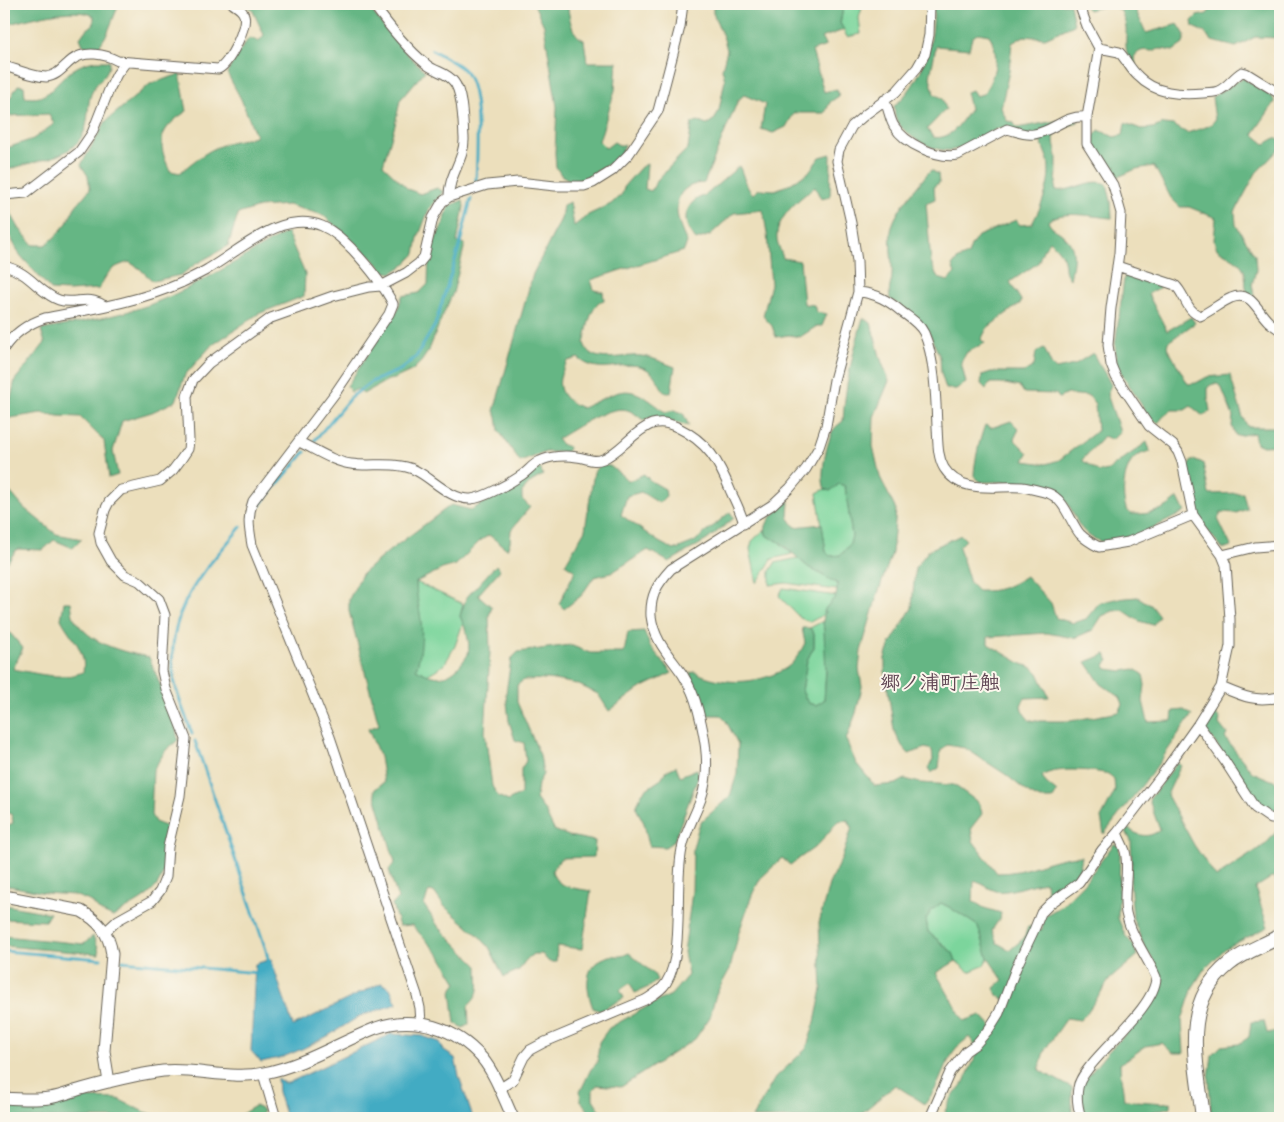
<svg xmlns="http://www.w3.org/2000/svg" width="1284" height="1122" viewBox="0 0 1284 1122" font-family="'Indie Flower','Klee One',sans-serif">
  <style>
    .green { fill: #7cd59c; stroke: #4c785c }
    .forest { fill: #65b684; stroke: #406950; fill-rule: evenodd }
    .water { fill: #43abc3; stroke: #306470 }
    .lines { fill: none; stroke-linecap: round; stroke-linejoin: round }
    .stream { stroke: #43abc3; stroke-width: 3 }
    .minor-casing { stroke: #656054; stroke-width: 11 }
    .tertiary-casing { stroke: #656054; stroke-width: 13 }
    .secondary-casing { stroke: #656054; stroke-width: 16 }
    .minor { stroke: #fff; stroke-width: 9 }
    .tertiary { stroke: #fff; stroke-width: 11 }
    .secondary { stroke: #fff; stroke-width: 14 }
    .labels { text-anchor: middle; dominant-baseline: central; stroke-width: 4; stroke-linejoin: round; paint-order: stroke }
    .quarter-label { font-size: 20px; font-weight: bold; fill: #624856; stroke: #fbf7ec }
  </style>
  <rect width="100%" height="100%" fill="#fbf7ec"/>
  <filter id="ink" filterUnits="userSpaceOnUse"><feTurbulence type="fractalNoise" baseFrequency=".02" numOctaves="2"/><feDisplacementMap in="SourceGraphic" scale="10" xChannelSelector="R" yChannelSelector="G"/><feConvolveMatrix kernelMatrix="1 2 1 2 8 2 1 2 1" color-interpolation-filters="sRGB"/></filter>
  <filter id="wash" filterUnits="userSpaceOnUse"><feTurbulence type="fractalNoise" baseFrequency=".0096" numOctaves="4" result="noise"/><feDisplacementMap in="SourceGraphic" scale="20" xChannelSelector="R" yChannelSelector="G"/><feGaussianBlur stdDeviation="1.12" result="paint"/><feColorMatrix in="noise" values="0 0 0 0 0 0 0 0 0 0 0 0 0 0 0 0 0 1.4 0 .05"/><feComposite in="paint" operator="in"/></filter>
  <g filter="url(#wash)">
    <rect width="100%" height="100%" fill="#ecdfbc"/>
    <path class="green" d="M844,4H863L859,18L861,34L847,37L840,23Z
      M839,484L845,486L852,536L850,544L841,555L830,557L826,552L817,493L825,489L830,491Z
      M764,530L767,536L778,541L792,554L772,559L757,583L750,549L752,541Z
      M798,558L808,567L838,584L837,590L786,583L770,585V571L775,563Z
      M416,582L463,604L460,616L463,623L455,646L444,665L427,675L416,669C426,639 416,611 416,582Z
      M783,588L836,596L825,609L823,615L810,622L800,618L779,596Z
      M823,621C827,646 826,675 824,701L816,705L808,703L802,691L807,660L814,647V634L810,628Z
      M941,903L949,907L978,926L988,958L983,966L969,972L956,961L953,953L942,943L928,932L926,919L932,910Z"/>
    <path class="forest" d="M4,4H119L107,34L100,45L90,48L83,45L80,38L85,31L94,24V16C73,5 27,20 4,25Z
      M242,4H367C384,28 402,51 425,71L400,100L395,125L383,165L408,189L420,194L437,188L444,192L429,209L418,238L415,254L404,265L392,273L385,272L371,257L323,215L288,205L259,207L238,214L228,246L196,264L181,275L153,281L139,268L129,262C110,268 108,271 99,289L69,291L51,290L20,255L4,225V209L8,208L19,228L33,245H45L55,237L67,223L75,207L90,189L88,176L81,165L106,121L150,84L180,74L187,111C159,129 156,141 170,171L180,173C192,162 207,151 222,145C233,140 245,140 256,136L241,99L227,73L239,52L249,38L259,41L264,35L252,9Z
      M534,4H567C570,17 570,34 584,40L587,62H617L615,90L599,141L606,148L614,142L619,145H625L618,158L585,179L571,181L561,175L556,167L555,153L557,107L544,26Z
      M713,4H844L840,23L844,30L821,38L826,46L812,51L824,92L837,89L839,96L830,102L825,113H794L786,127L773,133L761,129L765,104L744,95L738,100L704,183C667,185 675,220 687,242L684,251L621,270L591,280L594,290L603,292L604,300C589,306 588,329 584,343C590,367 624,354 641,356C652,357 664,363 675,367L671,393L664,392C660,385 656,375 648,370C628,356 602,379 578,358L568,361C553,383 558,398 582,408C623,390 626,380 665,412L674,410L683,413L689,426L653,417L643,420C639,417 635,413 630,411C612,402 573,430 557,439L561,444L569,447L567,452H546L520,462L499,431L497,417L494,411L533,274L561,219L563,205L570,202L574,226L588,215L611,204L622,194L625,185L641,167L647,164L645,189L651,191L658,179L688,148L692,123L698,121L706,125L715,119L719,110L725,80L722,69L727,50L724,39L713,13Z
      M933,4H1070L1074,25L1045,38L1024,36L1012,43L1009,71L1001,108L1007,121L1013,122L1017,128L1056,121H1079C1074,125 1058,129 1055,134C1052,142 1057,150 1057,158C1057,169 1057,179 1055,190C1072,193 1088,177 1107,184L1111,201L1112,218C1094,217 1062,209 1048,221C1050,227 1054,229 1059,232C1078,245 1074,259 1070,279C1063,270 1066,269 1064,260C1062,253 1055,246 1050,241L1043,250L1038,263L1010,282L1022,302L987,328L981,340L985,343L967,352L961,362L966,383L956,389H946L941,373L940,357L929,333L916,317L890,299C888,288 891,286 892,276C893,260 888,242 892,226C898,207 915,190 927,174L931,170L938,174L939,183L934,186L935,199L926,203L931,263L938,278L948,281L955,273L952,266L958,259L968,255L971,246L978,236L1016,220L1020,225L1032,224C1042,205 1052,182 1048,160C1046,154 1043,148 1041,142C1024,145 1013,141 1002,127C987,133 972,144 957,149C937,155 907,138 897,121C894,117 895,110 894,106C923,82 936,40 933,4ZM978,33L989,35C1001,53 995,78 983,94L976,96L972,90L966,92L970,109C961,122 951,141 933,137L927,129L946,109L942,98L934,94L930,77L936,46L969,49L972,38Z
      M1083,4H1133L1146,33L1178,24L1185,35L1183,44L1173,51C1170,51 1165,49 1161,49C1156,49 1157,51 1152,51C1144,50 1140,49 1134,57L1136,64C1122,57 1127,39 1126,27C1125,21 1123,16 1121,11L1111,5L1088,10Z
      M1215,4H1280V38L1255,37L1236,47L1212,41L1204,32L1193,27L1192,21L1197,16L1207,14Z
      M95,61H110C108,77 99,78 93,90C86,102 90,119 84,132C71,162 30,159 4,172V149L33,139L54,124L49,114L7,116L4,124V108L18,85L24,86L25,97C48,102 54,84 70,72C77,66 85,63 95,61Z
      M1243,78L1272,97L1275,102L1253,134L1265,144L1275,138L1280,140V148L1256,173L1235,212L1236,225L1255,255L1256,270L1252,285L1254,295L1251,297L1248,295C1244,286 1247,274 1243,268C1238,259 1225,255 1217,249L1214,240L1216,218L1189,207H1180L1171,198L1154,166L1136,169L1116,178L1111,175L1091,143L1093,137L1099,130L1114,137L1123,135L1125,123L1141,129L1153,128L1164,124L1173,125L1187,133L1209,126L1215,120L1212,97Z
      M831,154L830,197L821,199L815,187C801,197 778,216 777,235C776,242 781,251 783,258L800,261L804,304L814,305L816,312L827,314L822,326H817L800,337L789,335L776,337L772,326L763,316L771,284L767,233L763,210L734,213L710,235L696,240C686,229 681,215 693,202C696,198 703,197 707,194C718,185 728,175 739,166C745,177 743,184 753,194L759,189L775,190L788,185L808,173L820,157Z
      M463,200L464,207L457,242L465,244L453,293L442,317L429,350L421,362L413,370L394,379L388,380L363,394L358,389L351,392L347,386L398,309L402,296L419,293L428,284L429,252L444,222L449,206Z
      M287,232L305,274L304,296L258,314L211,346L185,375L176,401L152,412L122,421L113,451L118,475L109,478L104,441L80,417L58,416L41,413L4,419V407L10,403L15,380L45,343L41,330C77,323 114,317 149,305C197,287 242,257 287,232Z
      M1125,272L1159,285V288L1148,294L1167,331L1191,317L1195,323L1168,342L1167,347L1188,384L1196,383L1207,377L1230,375L1243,418L1248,427H1280V445L1263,446L1256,443L1254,433L1236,436L1232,426L1233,416L1221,386C1216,383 1213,383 1208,387V400L1210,411L1203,416L1191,406L1185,410H1172L1164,416L1158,423L1151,420L1117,366L1115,346Z
      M863,318L871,323L881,360L889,381L874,417L873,446L880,477L896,510L892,553L877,596L861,651L859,669L862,687L856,713L846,740L856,763L875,786L896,784L905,779L920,783L954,785L975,800L980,805L982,814L971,828L973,841L997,873C1027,874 1052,856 1082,856C1081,862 1080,868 1078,873C1074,884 1057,893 1047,892L1046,882C1032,883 1007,894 996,891C989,889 982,883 974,881L973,901L984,908L1001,913L1000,918L992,930L997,943L1010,950L1024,938L1028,926L1042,930L1044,916L1060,907L1084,883L1114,844L1119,846L1120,855L1118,918L1125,935L1134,946L1137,956L1110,979L1086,1014L1080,1020L1067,1018L1044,1051L1039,1070L1072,1088V1118H948L945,1111L951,1099L964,1082L979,1050L969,1037L956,1048L946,1065L936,1088L925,1104L895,1085L856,1118H752L775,1078L806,1049L815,1022L822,989L819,923L829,884L843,855L852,827L848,820L838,821L818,845L790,865L782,858L760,879L752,895L739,932L730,969L716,994L710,1017L695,1039L621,1087L597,1085L593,1090V1099L605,1118H594L581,1101L580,1092L591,1069L597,1063L599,1042L609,1028L650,1005L671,995L688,975L684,952L692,892L693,848L698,829L702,821L730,796L737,774L738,744L726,721L720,715H705L690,673L695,672C722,685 755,685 783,670C793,665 800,653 805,643L802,628H810L814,634V647L807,660L802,691L808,703L816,705L824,700L826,671L824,631L823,621L825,609L836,596L838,584L808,567L780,542L767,536C760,522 779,510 789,501L788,517L795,527L822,524L826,552L830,556L841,555L850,544L852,536L845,486L839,484L830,491L825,489C819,477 827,440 834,429C836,426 841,423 843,421C845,384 853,353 863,318ZM941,903L949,907L978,926L988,958L1003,980L994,988L997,995L1009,1002L1003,1015L993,1028L981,1015L964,1021L936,973L956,961L953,953L928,932L926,919L932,910Z
      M1044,348L1051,364L1056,369L1074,365L1093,353C1098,365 1106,373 1111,385L1107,394L1120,432L1112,440L1104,436L1082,460L1099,472L1108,470L1147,442L1150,451C1143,453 1137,455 1132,461C1124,470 1121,497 1126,508C1126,509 1131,514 1131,514C1150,515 1164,511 1178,498L1185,512C1166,521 1127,543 1107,542C1095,542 1085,534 1079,525C1072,512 1066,495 1052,489C1033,480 1001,482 981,482L974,476C974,464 980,437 985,425L991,428L1011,421L1019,429L1014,439L1028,453L1024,461L1046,464L1059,460L1097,431L1095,404L1089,396L1067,394L1059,398L1056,394L1024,393L1020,387L1000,383H990L986,389L981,384L982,375L991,372H1024L1034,366L1036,352Z
      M1196,460L1203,463L1209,494L1243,493L1247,509L1236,513L1221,512L1218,519L1231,546L1223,549L1207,530L1196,512L1186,472L1191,461Z
      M599,465L610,466L629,481L644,474L651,481L665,489L666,496L659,503L641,492L627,496L621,515L659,542L674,550L694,542L730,512L734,518L707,540L669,562L648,550L611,573L594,577L581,596L564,609L559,604L575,571L565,564L585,530L594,472Z
      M540,468L543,475L531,482L522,492V499L530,507L511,530L510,542L507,549L489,535L480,541L456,565L442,569L416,582C416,593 418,602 420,613C423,632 422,651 416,669C433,679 447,681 461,664C463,661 467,657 468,654C471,641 465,628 460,616L466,598L496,565L500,570L478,595L492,607L489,616L490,652L485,732L492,786L498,796L508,801L521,794V769L526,761L524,743L515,740L509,721L506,693L511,659L518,652L570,645L590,653H624L628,632L644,631L650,646L672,673L639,689L609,711L598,694L577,684L548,679L524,680L517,685V702L540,755L543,774L538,784L536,799L545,811L554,830L569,836L595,841L594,857L561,858L552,870C554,888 576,888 591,891L582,949L557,946L556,962H549L542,954H533L525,961L519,970L504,977L489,947L478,935L444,906L434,892L429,891L424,905L438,926L478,966C478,984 482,994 468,1006L469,1024L463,1028L455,1023L451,991L457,983L442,958L412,925L399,926L392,905L398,899L389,870L395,862L375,795L374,790L384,782L380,757L368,729L379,725L349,611V599L362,574L389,551L451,505L471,510L511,488Z
      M4,485L24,508L56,534L82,539L73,548L54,540L43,550L17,549L4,567Z
      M961,535L966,540L959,547L970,583L978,591C997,592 1011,586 1026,576L1051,603L1056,618L1073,623L1086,619L1099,603L1115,599L1138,597L1152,606L1159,616L1153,625L1139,621L1123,610L1113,611L1102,616L1093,630L1074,638L1047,633L988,637V644L1022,664L1033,668L1038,673L1049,697L1025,698L1021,705L1022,711L1030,721H1070L1119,712L1123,704L1120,697L1101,684L1086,662L1106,654L1109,661L1104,664L1107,669L1123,671L1134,669L1143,674L1145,685L1143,701L1148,722L1172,721L1173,711L1184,710L1192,715L1154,770L1104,834L1101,818L1115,791L1114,779C1111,776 1108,773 1104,773C1089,770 1054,767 1042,776L1046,783L1057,792L1053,799H1040L1030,794L1005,774L965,748L947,745L941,750L939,768L931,773L928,768L933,760L932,750L925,748L909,754L902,746L894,730L885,671V658L890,644L912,608L915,568L929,550Z
      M64,602H71C72,607 72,614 74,618C89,644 122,652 149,657L174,719L178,740L166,750L153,770L151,815L155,822L168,827C162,841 165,846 165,861C162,896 137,900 113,917L100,911L92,902L74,895L46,893L4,885V827L13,823L12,815L4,811V626L23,648L13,669C36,673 61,681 83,672C87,650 70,637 61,619Z
      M1213,711L1220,719L1219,724L1227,734L1225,738L1252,772L1276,782L1280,787V809L1268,811L1260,805L1203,726Z
      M1177,763L1181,765L1167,795L1194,845L1216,877L1266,844L1280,827V889L1274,876L1255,888L1268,927L1226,948L1203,971L1193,987L1182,1020L1184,1053H1173L1162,1043L1146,1046L1120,1064C1120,1076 1123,1087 1124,1100L1163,1103L1171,1102V1107L1144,1114V1118H1084L1079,1093L1083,1082L1106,1054L1138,1021L1157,993L1160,976L1156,964L1145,948L1133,919L1130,880L1132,863L1131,841L1126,831L1129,829C1140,837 1149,838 1160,830L1149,800Z
      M676,766L680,776L697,769L699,775L674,841L665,847L649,846L644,823L636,808L641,795L645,790L660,780L666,771Z
      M4,905L50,913L45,921L4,919Z
      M4,936L84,944L93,936L98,947L99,954L4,946Z
      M629,953L654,974L657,980L651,986L635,993L630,983L620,990L624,998L600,1011L593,1008C585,987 583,963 610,956C615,955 612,956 618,956C622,957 626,954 629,953Z
      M1264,1021L1267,1033L1280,1032V1118H1211L1209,1077L1212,1055L1221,1046L1239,1044L1249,1037L1251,1022Z
      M79,1098L118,1099L144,1112L169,1118H4V1106L30,1108Z
      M255,1106L263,1110L261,1118H238L245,1112Z"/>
    <path class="water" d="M271,959L293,1026L381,983L390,988L397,1004L360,1016L328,1036L302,1049L283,1057L261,1062L251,1051L255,964Z
      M391,1034L422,1036L440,1042L444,1051L455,1058L459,1076L473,1118H286L278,1092L277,1078L284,1083H288Z"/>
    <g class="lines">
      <path class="stream" d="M432,50C442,56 462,65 467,74C481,97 477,154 476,181
        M315,440L350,398L371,382L400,370L416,357L435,325L458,251L471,199
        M259,506L305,452
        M192,734C186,716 177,697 174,679C164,611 201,574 241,527
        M195,741L266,950L269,963
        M4,951L101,959
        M122,961L258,973"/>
    </g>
  </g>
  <g filter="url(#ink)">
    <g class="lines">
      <g class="minor-casing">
        <path id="minor" d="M373,4C388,25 405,47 426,64C435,72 447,72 454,82C463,93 463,124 464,138C465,159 448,176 449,197
          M1099,48L1119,52C1126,59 1130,69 1138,76C1155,94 1180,95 1203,93C1208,92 1214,93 1218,91C1228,87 1233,77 1242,72L1246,73L1280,94
          M4,66C15,69 35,77 46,77C58,76 64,66 72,60C85,50 105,54 118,61L218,69C229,65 248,26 244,15C242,9 237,7 233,4
          M884,100C889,108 889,118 894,126C905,144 937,159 958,155L1007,129C1016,131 1025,136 1034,134C1055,131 1063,115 1087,117
          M4,195L26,193L79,152L92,133L109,90L117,74L126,62
          M4,266C30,272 39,293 59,300C71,304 83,298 94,301C98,302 102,304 105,306
          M1117,266L1175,285C1185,294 1186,311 1200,316C1211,311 1220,303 1231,298C1251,290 1256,309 1268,321C1271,324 1276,327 1280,330
          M858,292C876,293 889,301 902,312C910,318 920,324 924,333C935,358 936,401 937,427C938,441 937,456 944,468C961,495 995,485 1022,487C1030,488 1040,491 1048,493C1065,499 1070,522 1080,534C1085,539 1093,544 1099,547L1128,542L1193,515
          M4,348C14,333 27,324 45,318C91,309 138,302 181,283C190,278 200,274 208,269C241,250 281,210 322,226C334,231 343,240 352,249C366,264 384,286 393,304L389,314L336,392L253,501C247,517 249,528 252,545L330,737L417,995L420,1008L421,1023
          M299,442C315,449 333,462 351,464C371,467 395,461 415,470C432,478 450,500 471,499C484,498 510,483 522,475C528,471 533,464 540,461C550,456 566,455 577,457C587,458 593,463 603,459C620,452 635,430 652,424C661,421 669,423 677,427C708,442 719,462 731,492C736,503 741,512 744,524
          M1222,555L1255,547L1280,545
          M1221,687C1244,697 1255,702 1280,697
          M1198,724L1224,760L1255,808L1271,819L1280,816
          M105,932L118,920L152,901L160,891L166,876L168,847L180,796L186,739L166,689L162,671L165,615L159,599L139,581L125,575L111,561L101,543L99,533L105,510L109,502L121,490L160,481L173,470L182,458L188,449L189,440L187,396L193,380L209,363L271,318L333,296L369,287L381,286L406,273L419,263L424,257L433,218L442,202L449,197L487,185L518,182L555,186H584L593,183L612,171L629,154L658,111L680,27L683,4
          M263,1074L276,1118
          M499,1089L513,1080L524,1057L530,1050L545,1042L645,1000C653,995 661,991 666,983C685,953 674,886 682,849C685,832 695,816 701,799C711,770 706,740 698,710C695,698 690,686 683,675C670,656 654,641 651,616C650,596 657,584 671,569L772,505L790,488L806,469L819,447L826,426L834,380L858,292L857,261L851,223L837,161L839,150L852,126L866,114L896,92L917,68L925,54L929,35L930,4
          M930,1118L950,1072L966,1051L976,1044L989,1029L999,1013L1016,968L1034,930L1041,913L1051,903L1079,883L1102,850L1117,833L1161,776L1198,724L1221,687L1230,646V619L1226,565L1222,555L1193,515L1182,462L1178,452L1173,445L1149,426L1116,377L1111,365L1108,345L1111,308L1119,253L1121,213L1113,185L1087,144V117L1099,48L1087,26L1079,4
          M1081,1118C1078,1108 1076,1098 1078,1088C1079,1079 1086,1072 1091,1065C1108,1043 1156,1004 1156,977C1147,957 1131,936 1126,913C1122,893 1130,871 1125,851C1123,845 1119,838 1117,833"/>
      </g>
      <g class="tertiary-casing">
        <path id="tertiary" d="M4,896L81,911C99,921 109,933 112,954L104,1051L109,1082
          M4,1098C19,1099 34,1100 49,1098C62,1096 73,1091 85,1088C111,1081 137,1074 163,1071C196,1068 231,1080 264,1073C305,1065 338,1043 376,1028C414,1014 456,1028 482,1058C496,1075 504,1099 513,1118"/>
      </g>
      <g class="secondary-casing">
        <path id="secondary" d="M1203,1118C1197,1063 1179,1004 1229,964C1245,951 1263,946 1280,936"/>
      </g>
      <use href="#minor" class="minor"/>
      <use href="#tertiary" class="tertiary"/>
      <use href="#secondary" class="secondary"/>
    </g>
  </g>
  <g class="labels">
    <g class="quarter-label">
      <text x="940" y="684">郷ノ浦町庄触</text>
    </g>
  </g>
  <rect width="1284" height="1122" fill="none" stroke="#fbf7ec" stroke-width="20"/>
</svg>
